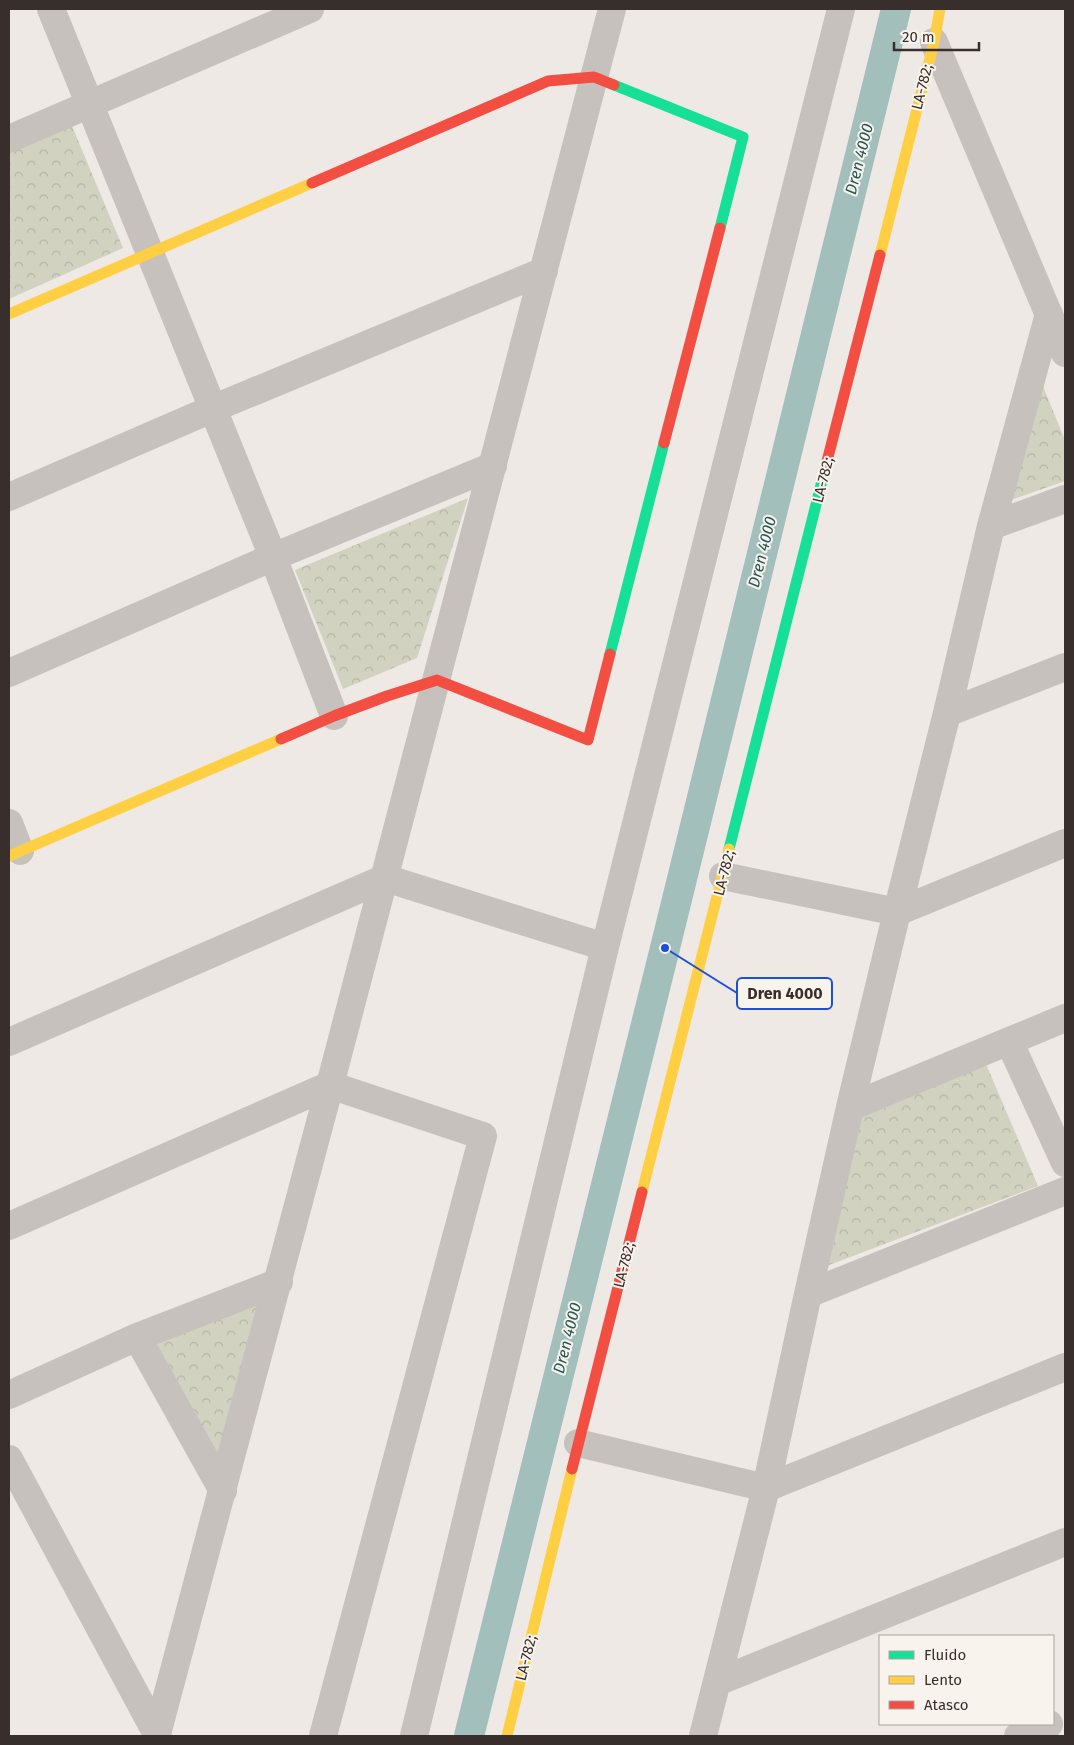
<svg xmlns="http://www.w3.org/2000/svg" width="1074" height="1745" viewBox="0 0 1074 1745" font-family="'Fira Sans',sans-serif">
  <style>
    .park { fill: url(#park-crowns) }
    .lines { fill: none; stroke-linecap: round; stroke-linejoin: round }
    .canal { stroke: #a2bfbc; stroke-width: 30 }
    .street { stroke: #c7c1bd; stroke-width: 28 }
    .fast { stroke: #16e098; stroke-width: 11 }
    .slow { stroke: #ffcf43; stroke-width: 11 }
    .jam { stroke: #f24e42; stroke-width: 11 }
    .labels { text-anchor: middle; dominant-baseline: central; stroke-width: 4; stroke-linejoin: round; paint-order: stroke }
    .street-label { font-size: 15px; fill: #382e2b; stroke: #f9f3ed }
    .water-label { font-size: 16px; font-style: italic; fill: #245755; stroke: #f9f3ed }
    .leader { fill: none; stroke: #1d4ed8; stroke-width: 2 }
    .callout-dot { fill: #1d4ed8; stroke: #f9f3ed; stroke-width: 2 }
    .callout { fill: #f9f3ed; stroke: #1d4ed8; stroke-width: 2 }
    .callout-label { font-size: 16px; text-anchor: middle; font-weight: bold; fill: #382e2b }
  </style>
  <defs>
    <pattern id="park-crowns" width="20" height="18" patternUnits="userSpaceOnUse" patternTransform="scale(1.25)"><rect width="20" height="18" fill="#d1d2c0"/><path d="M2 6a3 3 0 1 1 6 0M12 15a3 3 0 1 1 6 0" fill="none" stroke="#b4b5a5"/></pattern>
  </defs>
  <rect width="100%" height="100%" fill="#eee9e5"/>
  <path class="park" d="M72,126L123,248L9,299V153Z
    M1040,379L1065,440V481L1008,501Z
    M468,498L417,658L343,689L295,570Z
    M986,1064L1038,1186L824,1267L851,1120Z
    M262,1297L219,1461L149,1342Z"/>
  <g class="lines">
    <path class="canal" d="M469,1736L665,948L896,9"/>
    <path class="street" d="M51,9L273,557L334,716
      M934,42L1065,353
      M9,139L310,9
      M9,497L212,409L544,271
      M991,526L1065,499
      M9,673L273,557L493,466
      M947,713L1065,667
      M9,823L20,851
      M723,876L897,912L1065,843
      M1009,1041L1065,1163
      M9,1042L385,878L605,947
      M850,1107L1065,1018
      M9,1226L330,1085L483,1136L323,1736
      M808,1294L1065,1191
      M137,1337L223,1491
      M9,1395L137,1337L279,1282
      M578,1443L766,1488L1065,1367
      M9,1459L158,1736
      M717,1682L1065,1542
      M157,1734L330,1085L612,9
      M414,1736L605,947L841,9
      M703,1736L766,1488L808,1294L850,1107L897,912L947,713L991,526L1049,314
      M1018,1736L1049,1724"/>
    <path class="fast" d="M614,85L743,137L720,228
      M610,654L664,443
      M729,849L826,465"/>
    <path class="slow" d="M880,255L934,42L940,9
      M9,314L312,183
      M9,856L281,739
      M642,1192L729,849
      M507,1736L572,1469"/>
    <path class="jam" d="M312,183L548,81L594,77L614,85
      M664,443L720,228
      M826,465L880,255
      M281,739L334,716L387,696L437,680L588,740L610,654
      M572,1469L642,1192"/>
  </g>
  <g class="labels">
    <g class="street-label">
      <text transform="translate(922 87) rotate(-76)">LA-782;</text>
      <text transform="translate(823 480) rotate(-76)">LA-782;</text>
      <text transform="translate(724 873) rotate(-76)">LA-782;</text>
      <text transform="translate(624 1265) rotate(-76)">LA-782;</text>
      <text transform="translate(526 1658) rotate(-76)">LA-782;</text>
    </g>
    <g class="water-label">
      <text transform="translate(859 159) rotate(-76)">Dren 4000</text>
      <text transform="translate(762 552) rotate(-76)">Dren 4000</text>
      <text transform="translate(567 1338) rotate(-76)">Dren 4000</text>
    </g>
  </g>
  <path class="leader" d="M665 948L737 993"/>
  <circle class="callout-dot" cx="665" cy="948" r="5"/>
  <rect class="callout" x="737" y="978" width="95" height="31" rx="5"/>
  <g class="callout-label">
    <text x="785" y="999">Dren 4000</text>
  </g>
  <rect width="1074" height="1745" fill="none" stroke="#382e2b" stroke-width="20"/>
  <rect x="879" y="1635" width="175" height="90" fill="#f9f3ed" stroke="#aca49f"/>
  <rect x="889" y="1651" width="25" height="8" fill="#16e098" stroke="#aca49f"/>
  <text x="924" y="1660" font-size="15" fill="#382e2b">Fluido</text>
  <rect x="889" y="1676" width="25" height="8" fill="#ffcf43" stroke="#aca49f"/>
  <text x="924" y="1685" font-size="15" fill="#382e2b">Lento</text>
  <rect x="889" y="1701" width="25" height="8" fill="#f24e42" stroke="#aca49f"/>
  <text x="924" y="1710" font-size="15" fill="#382e2b">Atasco</text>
  <path d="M894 42v8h85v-8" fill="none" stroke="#382e2b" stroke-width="2.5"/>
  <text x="902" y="42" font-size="15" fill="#382e2b" stroke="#f9f3ed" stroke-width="4" paint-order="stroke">20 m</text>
</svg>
